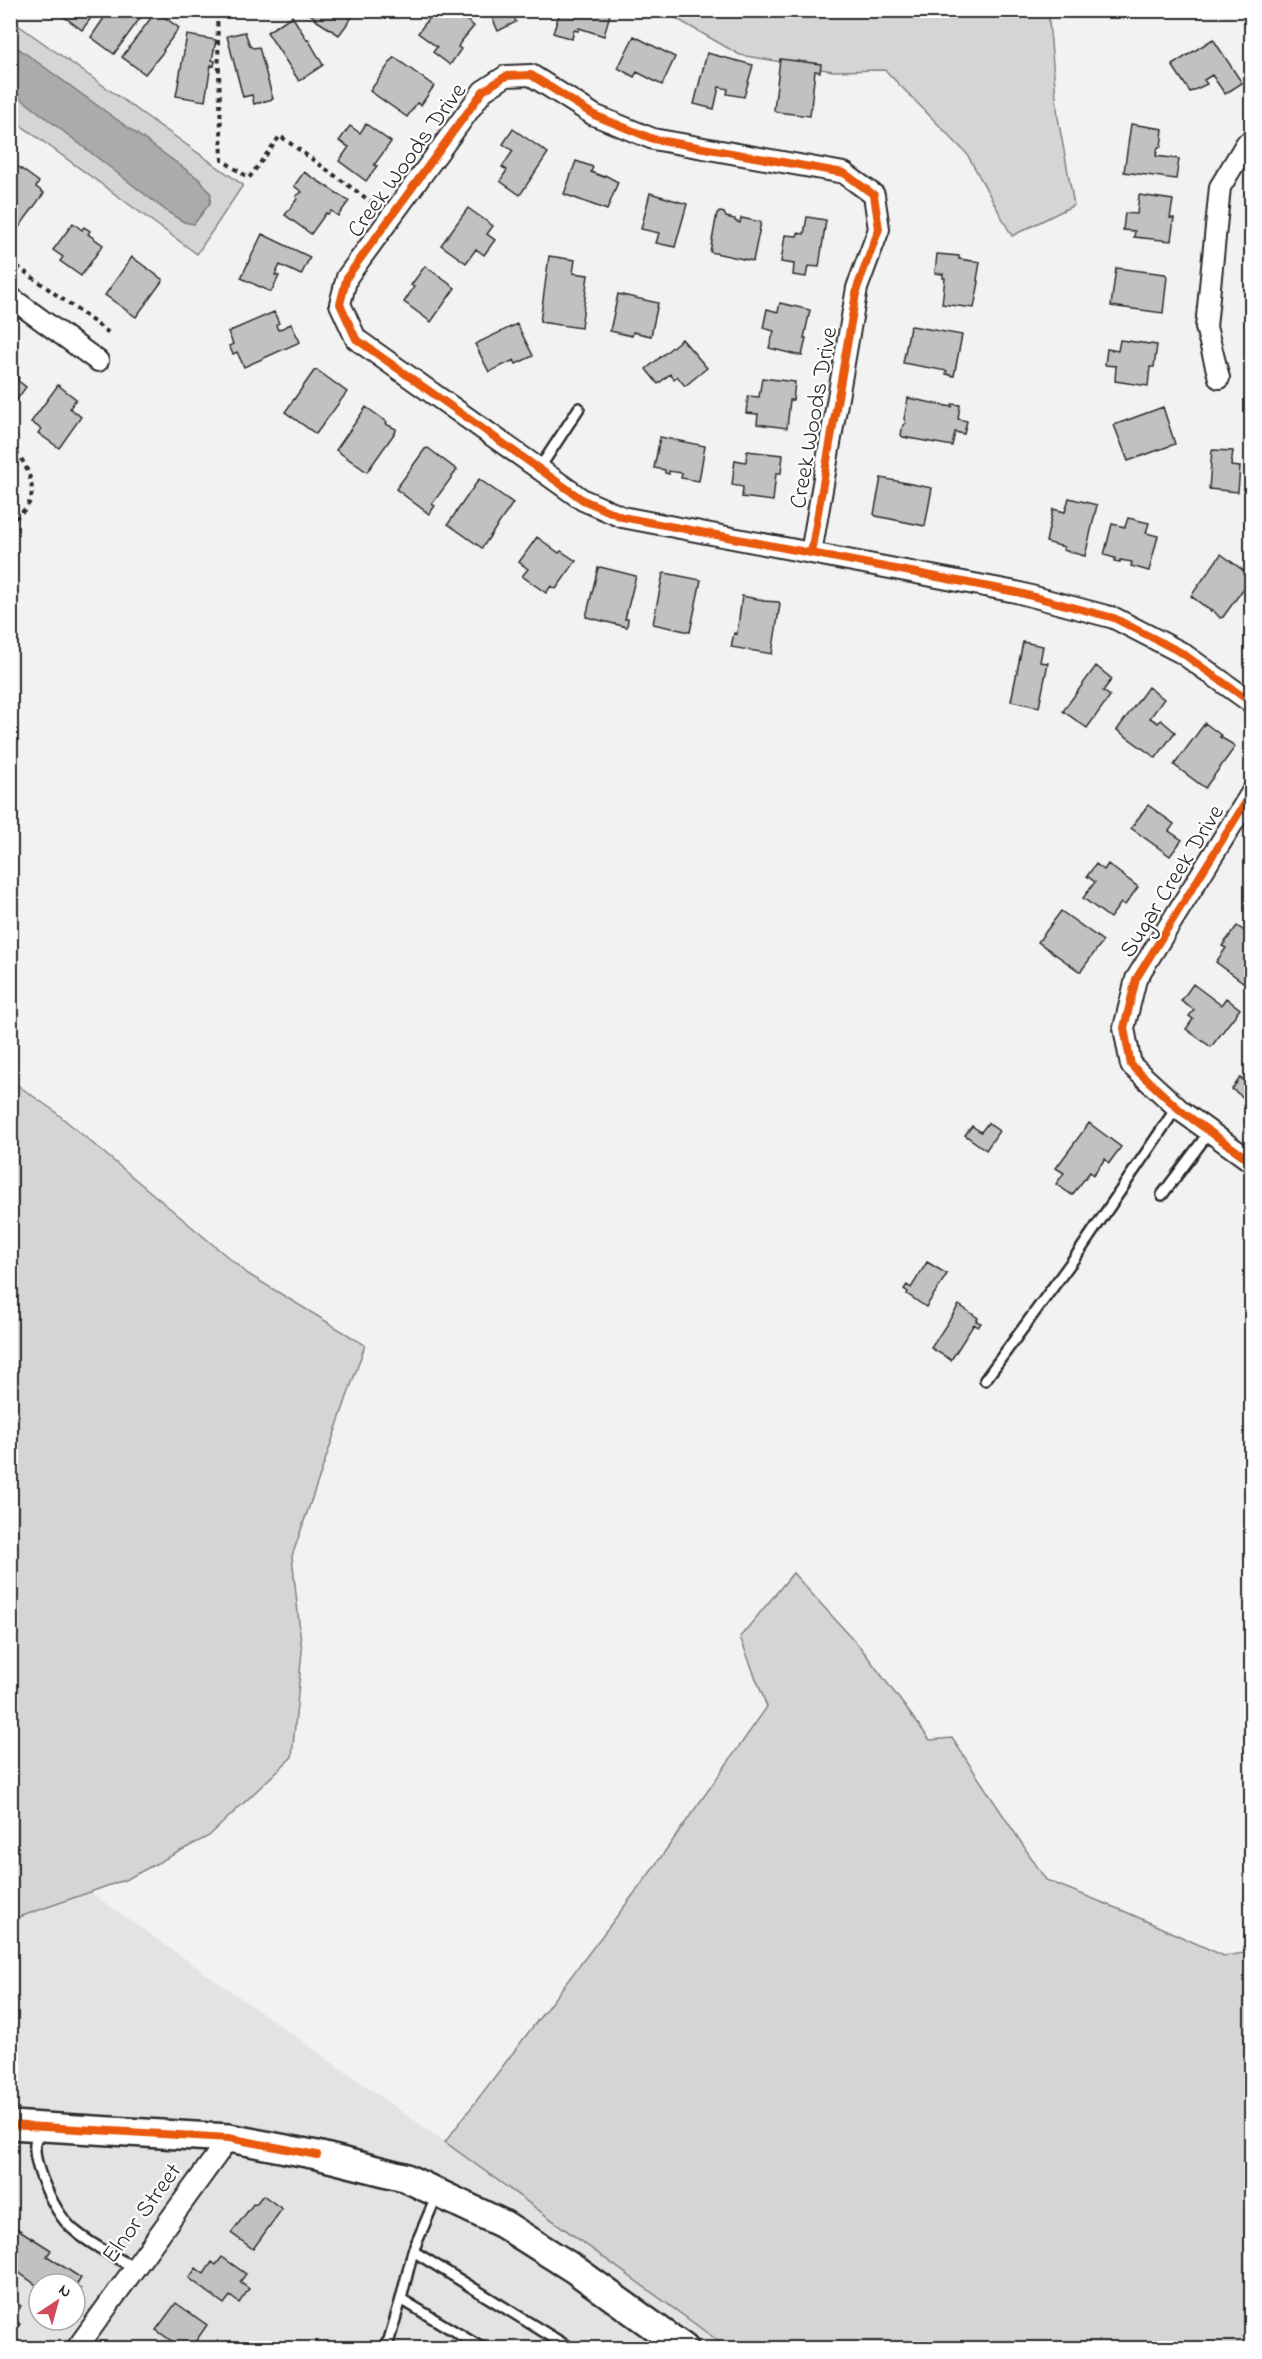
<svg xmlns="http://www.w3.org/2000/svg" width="1262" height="2359" viewBox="0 0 1262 2359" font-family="'Indie Flower',sans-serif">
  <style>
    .built { fill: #e3e3e3; fill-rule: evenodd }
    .green { fill: #d5d5d5; stroke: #808080; stroke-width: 1.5 }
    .water { fill: #ababab; stroke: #787878; stroke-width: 1.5 }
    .building { fill: #c1c1c1; stroke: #2b2b2b; stroke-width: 1.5 }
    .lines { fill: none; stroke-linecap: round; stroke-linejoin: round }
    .service-casing { stroke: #2b2b2b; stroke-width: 14 }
    .minor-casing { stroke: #2b2b2b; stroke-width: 24 }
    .secondary-casing { stroke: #2b2b2b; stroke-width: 32 }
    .path { stroke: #2b2b2b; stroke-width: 4; stroke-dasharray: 4.5 4.5; stroke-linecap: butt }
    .service { stroke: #fff; stroke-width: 9 }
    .minor { stroke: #fff; stroke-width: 20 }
    .secondary { stroke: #fff; stroke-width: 27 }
    .cycleway-casing { stroke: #fff; stroke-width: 11 }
    .cycleway { stroke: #e8590c; stroke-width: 8 }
    .labels { text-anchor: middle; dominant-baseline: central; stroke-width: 4.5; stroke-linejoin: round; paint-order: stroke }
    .street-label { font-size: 24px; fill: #2b2b2b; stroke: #fff }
  </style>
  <rect width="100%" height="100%" fill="#f2f2f2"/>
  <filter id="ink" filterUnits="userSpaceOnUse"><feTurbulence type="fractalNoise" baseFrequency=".0167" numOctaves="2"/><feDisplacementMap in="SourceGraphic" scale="12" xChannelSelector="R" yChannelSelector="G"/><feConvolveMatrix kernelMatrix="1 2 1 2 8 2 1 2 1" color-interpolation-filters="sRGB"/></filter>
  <g filter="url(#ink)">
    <path class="built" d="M90,1892L445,2142L728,2348H705L582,2259L408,2165L11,2113L10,1920Z
      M10,2137L226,2150L314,2167L399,2188L497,2234L567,2279L663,2348H11ZM39,2284H75V2320H39Z"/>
    <path class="green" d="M663,11H1048L1058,118L1074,205L1012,236L967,154L885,70L833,71L740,55Z
      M11,20L243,185L197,254L11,118Z
      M10,1080L53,1110L248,1274L365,1345L292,1556L302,1651L292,1757L209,1836L127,1879L11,1920Z
      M793,1573L861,1648L930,1740L952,1738L1046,1880L1126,1912L1224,1956L1251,1952V2348H728L445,2142L649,1874L767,1707L740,1637Z"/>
    <path class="water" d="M11,43L199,179L211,194L210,203L194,224L184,222L169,213L11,91Z"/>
    <path class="building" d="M61,10H97L82,30L59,13Z
      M110,10H146L114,54L91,37L104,18L103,17Z
      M305,10H354L356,12L339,35L314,19L315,18Z
      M435,10H453L474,26L460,43L458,47L461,49L450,65L433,52L437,47L418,33Z
      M489,10H511L516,22L498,31Z
      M563,10H611L604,36L579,28L578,31L574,30L572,39L553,33L560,12L562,13Z
      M156,11L179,28L163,50L164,51L145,74L122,57Z
      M292,16L307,40L308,39L323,65L299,81L267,32Z
      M245,32L250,46L253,48L259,47L273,99L254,104L252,95L243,97L227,36Z
      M187,35L216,40L212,60L215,61L214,66L211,65L205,101L176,96Z
      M634,36L675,57L662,85L637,72L634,77L618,68Z
      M1213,39L1242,83L1225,94L1212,75L1204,80L1207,84L1190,92L1172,65Z
      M707,53L753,65L744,97L727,94L728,89L719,87L714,109L694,104Z
      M394,57L434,86L421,105L417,103L407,117L370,91Z
      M780,59L821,64L820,72L815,71L810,116L776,112L774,110Z
      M366,124L391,142L374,165L377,166L366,181L339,161L349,147L339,141L350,126L360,133Z
      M1131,124L1163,129L1161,147H1158L1156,156L1179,159L1176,179L1124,172Z
      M513,129L548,153L520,195L500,181L507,170L502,167L513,151L503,144Z
      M576,161L593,167L591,172L604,177L605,175L618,182L607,210L564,194Z
      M16,165L39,182L36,187L44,193L17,230L10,226V173Z
      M304,172L349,201L338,216L331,211L328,214L326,213L311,234L285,215L297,199L296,196L302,192L294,186Z
      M650,193L687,204L675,247L656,243L659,233L641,229Z
      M1139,195L1173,200L1170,218H1174L1171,241L1134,237L1135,231L1123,230L1125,213L1137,214Z
      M468,208L493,226L487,234L495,240L484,255L476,249L466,263L441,245Z
      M720,212L724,213L726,217L735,219V221L740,223L741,218L761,222L753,261L710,252L717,213Z
      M807,217L826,220L819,267L808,266L806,277L793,275L794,264L781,262L785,235L797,236L798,233L804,234Z
      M73,223L82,230L84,227L90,231L88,234L103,245L81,276L60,261L63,257L53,250Z
      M262,234L310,257L301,275L280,265L275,275L279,276L271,292L241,278Z
      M937,254L959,256V259L980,262L977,280L979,282L974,308L942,304L945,278H943V274L935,273Z
      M549,256L575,260L573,273L588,275L581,328L540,322Z
      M132,257L163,280L136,317L105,295Z
      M425,266L455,288L431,322L404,302L414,287L411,285Z
      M1116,268L1165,274L1167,276L1163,313L1111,306Z
      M618,294L658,303L651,336L633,332L632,336L610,331Z
      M780,303L810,310L804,338H806L802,356L769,348L774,331L763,328L767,309L778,312Z
      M274,312L279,323L276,325L278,330L291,324L300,342L244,367L237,352L233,354L229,346L233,344L228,332Z
      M517,324L533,356L516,364L514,360L489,372L475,344Z
      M912,326L962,335L954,376L946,374L947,371L903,363L910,327Z
      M682,339L707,368L685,386L677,376L674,379L670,374L658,384L646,369Z
      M1120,340L1157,345L1154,367H1150L1148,386L1115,381L1116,366L1105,365L1107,349L1118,351Z
      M317,370L347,392L316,434L285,412L314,371Z
      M12,373L19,378L17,380L26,387L10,409Z
      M762,378L795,382L793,400H790L787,428L757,424L758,414L746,413L748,396L759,397Z
      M58,385L76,399L70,408L81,417L59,448L38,433L41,429L31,422Z
      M908,398L952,407V404L960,405L958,419L967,421L964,434L955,432L952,446L903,437L901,435L903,425L906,423L904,419Z
      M366,407L387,422L386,424L396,429V431L367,472L336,450Z
      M1163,407L1175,444L1128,461L1114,425Z
      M660,437L705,446L699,481L681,478L682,473L669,471V474L665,473V470L654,468Z
      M428,448L457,470L432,504L435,506L429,514L396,489L425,449Z
      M1212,450L1233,451L1231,466L1240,467L1238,492L1209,489Z
      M747,451L783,455L781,473H776L773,501L742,497L743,487L732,485L735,460L746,462Z
      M881,478L932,488L925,526L876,516L874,514Z
      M479,479L513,503L482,548L448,524Z
      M1069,498L1097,505L1085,556L1063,550L1064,547L1046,542L1053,509L1065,512Z
      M1128,518L1149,523L1146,533L1158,536L1149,571L1131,566L1132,562L1120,560V562L1114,561L1115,558L1104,555L1112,524L1125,527Z
      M537,537L559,553L561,551L576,561L556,589L551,586L546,593L522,576L528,569L519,562Z
      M1221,554L1252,577L1223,617L1220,618L1212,609L1211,611L1191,596Z
      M600,567L636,576L625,619H628L627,627L586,617L598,568Z
      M665,573L701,580L690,632L653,624L663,574Z
      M742,596L763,600V601L779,602L780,604L772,654L731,647L734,633L737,634Z
      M1023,642L1043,646L1040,662L1048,663L1039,707L1011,701Z
      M1096,666L1112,679L1103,691L1110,696L1087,728L1063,711Z
      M1148,687L1164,699L1150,718L1158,723L1161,720L1175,732L1156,758L1117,730Z
      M1205,723L1222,736L1220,737L1234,745L1235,747L1205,788L1174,765Z
      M1148,805L1174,824L1169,831L1182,840L1170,856L1131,828Z
      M1096,864L1104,870L1108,864L1138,887L1125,905L1121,903L1110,918L1083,898L1095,882L1087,876Z
      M1061,911L1103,941L1081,971H1079L1038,942Z
      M1237,926L1252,936V970L1243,982L1216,962L1226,948L1222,946Z
      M1193,984L1221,1005L1226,998L1240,1009L1211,1047L1186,1029L1193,1019L1189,1016L1194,1010L1181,1001Z
      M1252,1071V1095L1248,1101L1232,1089L1240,1078L1244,1080Z
      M988,1123L999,1131L986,1150L965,1135L972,1126L981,1132Z
      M1089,1123L1121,1147L1109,1163L1105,1159L1093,1175L1090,1172L1072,1195L1056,1184L1064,1173L1056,1168Z
      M927,1262L947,1274L926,1307L907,1294L908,1292L904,1289L907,1285L911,1288Z
      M959,1305L978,1318L976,1321L981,1323L978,1327L974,1324L951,1360L931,1348Z
      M263,2195L282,2209L253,2249L231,2233L254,2203L256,2204Z
      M10,2224L51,2250L47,2256L81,2278L76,2286L81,2289L75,2298V2284H39V2287L10,2266Z
      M222,2257L246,2274L240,2282L249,2289L239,2303L230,2296L224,2304L189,2278L196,2268L204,2274L212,2262L216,2265Z
      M10,2299L21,2306L13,2319L20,2324L11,2338Z
      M176,2303L207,2325L191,2348H182L156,2330Z"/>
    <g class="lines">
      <g class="service-casing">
        <path id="service" d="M539,469L579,408
          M1162,1195L1210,1131
          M985,1380L1081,1249L1177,1107
          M39,2129C38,2134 36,2139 35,2143C33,2168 56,2216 75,2231C93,2246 115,2257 135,2268
          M437,2195L413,2251L401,2299L482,2348
          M413,2251L570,2348
          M383,2348L389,2340L401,2299"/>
      </g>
      <g class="minor-casing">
        <path id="minor" d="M531,75L594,115L653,139L844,173L874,195L879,229L857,288L811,553L622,517L583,500L356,339L340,304L347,277L483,91L506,76Z
          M10,297L98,361
          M1219,378L1206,327L1220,187L1246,144L1252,141
          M811,553L1016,592L1114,618L1182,653L1252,703
          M1252,792L1136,979L1124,1028L1131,1065L1181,1111L1252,1162
          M77,2348L229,2138"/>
      </g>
      <g class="secondary-casing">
        <path id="secondary" d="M10,2125L229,2138L317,2155L404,2177L503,2224L574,2269L684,2348"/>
      </g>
      <path class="path" d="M202,10L226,14L242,10
        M217,13L222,160L249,178L280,136L377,206
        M10,261L109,333
        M10,445C24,458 39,487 28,505C24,511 16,518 10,522"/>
      <use href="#service" class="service"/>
      <use href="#minor" class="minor"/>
      <use href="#secondary" class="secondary"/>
      <g class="cycleway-casing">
        <path id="cycleway" d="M531,75L594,115L653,139L844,173L874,195L879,229L857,288L811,553L622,517L583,500L356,339L340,304L347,277L483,91L506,76Z
          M811,553L1016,592L1114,618L1182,653L1252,703
          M1252,792L1136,979L1124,1028L1131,1065L1181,1111L1252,1162
          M10,2125L229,2138L317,2155"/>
      </g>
      <use href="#cycleway" class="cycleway"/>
    </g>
  </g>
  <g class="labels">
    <g class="street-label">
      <text transform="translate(408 161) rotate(-54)">Creek Woods Drive</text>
      <text transform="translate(815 418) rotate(-80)">Creek Woods Drive</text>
      <text transform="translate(1173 882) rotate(-58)">Sugar Creek Drive</text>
      <text transform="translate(143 2214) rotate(-54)">Elnor Street</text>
    </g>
  </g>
  <rect width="1262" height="2359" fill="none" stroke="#fff" stroke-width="36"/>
  <rect x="18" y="18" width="1226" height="2323" fill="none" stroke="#2b2b2b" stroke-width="2" filter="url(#ink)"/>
  <g transform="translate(57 2302) rotate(36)"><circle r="28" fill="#ffffff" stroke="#aaaaaa" stroke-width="1.5"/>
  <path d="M0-4.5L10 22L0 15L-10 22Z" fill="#d1495b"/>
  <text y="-9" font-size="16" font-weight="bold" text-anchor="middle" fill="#2b2b2b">N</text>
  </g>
</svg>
